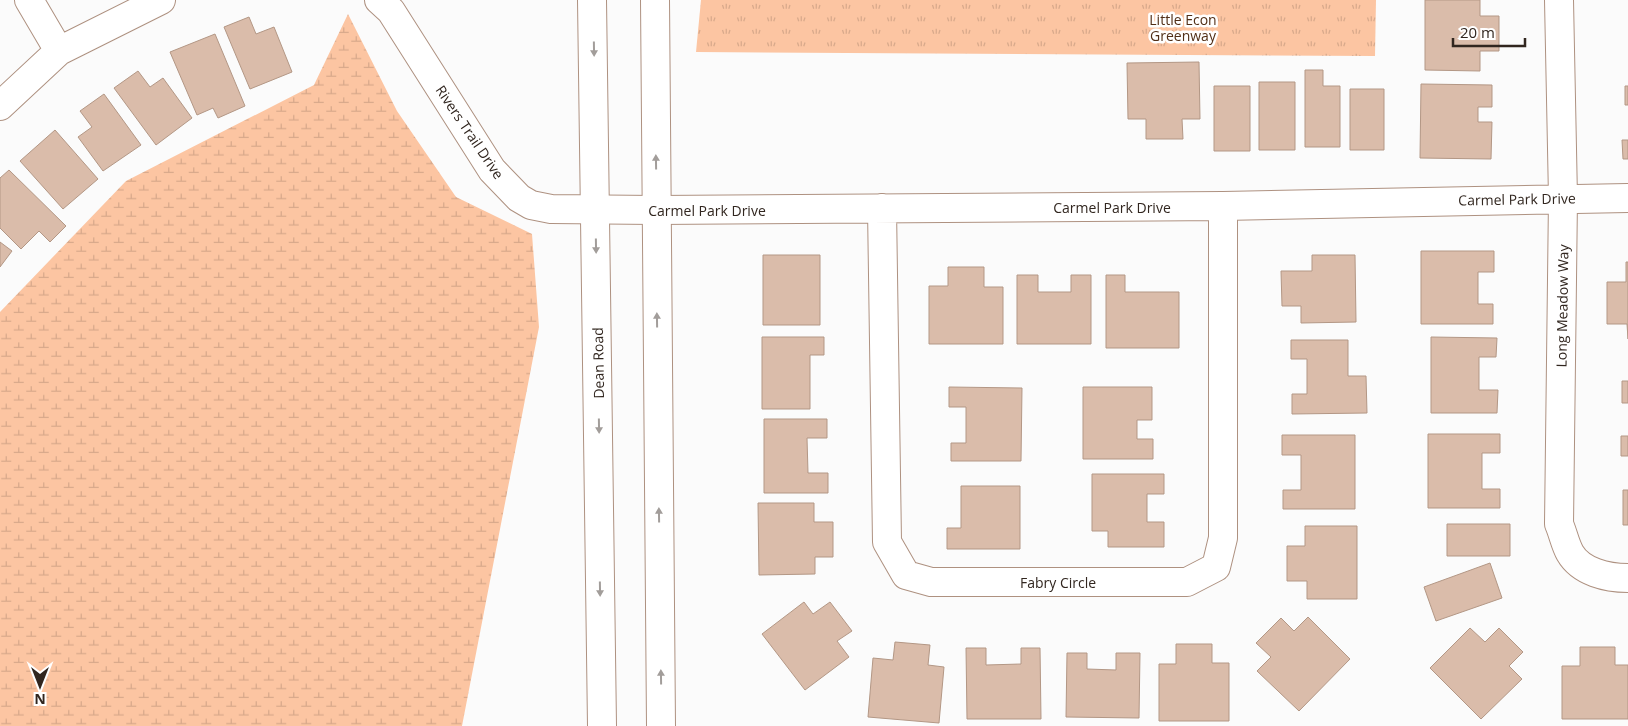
<svg xmlns="http://www.w3.org/2000/svg" width="1628" height="726" viewBox="0 0 1628 726" font-family="'Open Sans',sans-serif">
  <style>
    .wetland { fill: url(#wetland-marsh) }
    .park { fill: url(#park-tufts) }
    .building { fill: #dabcaa; stroke: #b39785 }
    .lines { fill: none; stroke-linecap: round; stroke-linejoin: round }
    .minor-casing { stroke: #ae9180; stroke-width: 30 }
    .major-casing { stroke: #ae9180; stroke-width: 30 }
    .minor { stroke: #fff; stroke-width: 28 }
    .major { stroke: #fff; stroke-width: 28 }
    .oneway { fill: #a29d9a }
    .labels { text-anchor: middle; dominant-baseline: central; stroke-width: 5; stroke-linejoin: round; paint-order: stroke }
    .park-label { font-size: 14px; fill: #512f17; stroke: #fff }
    .street-label { font-size: 14px; fill: #31261f; stroke: #fff }
  </style>
  <defs>
    <pattern id="wetland-marsh" width="20" height="14" patternUnits="userSpaceOnUse" patternTransform="scale(1.25)"><rect width="20" height="14" fill="#fcc5a2"/><path d="M1 5h8M5 5V1M11 12h8M15 12V8" fill="none" stroke="#d8a98b"/></pattern>
    <pattern id="park-tufts" width="24" height="20" patternUnits="userSpaceOnUse" patternTransform="scale(1.25)"><rect width="24" height="20" fill="#fcc5a2"/><path d="M3 7l-1-3M5 7V3M7 7l1-3M15 17l-1-3M17 17v-4M19 17l1-3" fill="none" stroke="#d8a98b"/></pattern>
  </defs>
  <rect width="100%" height="100%" fill="#fbfbfb"/>
  <path class="wetland" d="M348,14L397,111L456,197L532,234L539,327L462,726H0V312L126,181L314,85Z"/>
  <path class="park" d="M701,0H1376L1375,56L696,52Z"/>
  <path class="building" d="M1425,0H1480V16H1499V51H1480V71L1425,70Z
    M249,17L256,34L274,27L292,72L250,89L224,27Z
    M215,34L245,106L218,118L213,108L197,115L170,52Z
    M1199,62L1200,119H1182L1183,139H1146V119H1128L1127,63Z
    M1305,70H1323V86H1340V147H1305Z
    M138,71L150,87L163,78L192,118L156,145L114,88Z
    M1259,82H1295V150H1259Z
    M1421,84L1492,85V107H1478V122H1492L1491,159L1420,158Z
    M1214,86H1250V151H1214Z
    M1625,86H1628V105H1625Z
    M1350,89H1384V150H1350Z
    M104,94L141,145L103,171L78,137L92,127L80,111Z
    M55,130L98,179L63,209L20,161Z
    M1622,140H1628V159H1623Z
    M9,170L66,226L50,242L39,231L21,249L0,228V178Z
    M0,242L12,251L0,267Z
    M1421,251H1494V272H1478V304H1493V324H1421Z
    M763,255H820V325H763Z
    M1312,255H1355L1356,322L1301,323V306H1282L1281,271H1312Z
    M1626,262H1628V339L1627,324H1607V282H1626Z
    M948,267H984V287H1003V344H929V286H948Z
    M1017,275H1038V292H1071V275H1091V344H1017Z
    M1106,275H1125V292H1179V348H1106Z
    M762,337H824V355H810V409H762Z
    M1431,337L1497,338L1496,357H1479V390H1498L1497,413H1431Z
    M1291,340H1348V376H1366L1367,413L1292,414V394H1307V359H1291Z
    M1622,381H1628V403H1622Z
    M949,387L1022,388L1021,461H951V443H966V407H949Z
    M1083,387H1152V420H1137V439H1153V459H1083Z
    M764,419H827V438H807L808,473H828V493H764Z
    M1428,434H1500V453H1482V489H1500V508H1428Z
    M1282,435H1355V509H1283V490H1301V455H1282Z
    M1621,436H1628V456H1621Z
    M1092,474H1164V494H1147V522H1164V547H1108V531H1092Z
    M961,486H1020V549H947V528H961Z
    M1623,490H1628V525H1623Z
    M758,503H814V522H833V557H815V574L759,575Z
    M1447,524H1510V556H1447Z
    M1305,526H1357V599H1307V581H1287V546H1305Z
    M1490,563L1502,598L1436,621L1424,587Z
    M804,602L813,614L830,602L852,631L837,641L849,657L805,690L762,634Z
    M1308,617L1350,659L1299,711L1257,671L1271,657L1256,643L1281,618L1294,631Z
    M1470,628L1485,642L1499,628L1523,652L1509,666L1522,679L1481,719L1430,668Z
    M895,642L930,645L928,665L944,667L939,723L868,717L873,658L893,660Z
    M1176,644H1212V663H1229V721H1159V664H1176Z
    M1580,647H1615V665H1628V719H1562V666H1580Z
    M966,648H986V665L1021,664V648H1040L1041,719H967Z
    M1067,653H1087V669L1116,670V653H1140L1139,718L1066,717Z"/>
  <g class="lines">
    <g class="minor-casing">
      <path id="minor" d="M29,0L59,51
        M379,0L391,11L492,170L519,198L531,205L551,209L656,210L1223,206L1628,198
        M1559,0L1563,198L1559,524C1563,533 1565,544 1570,553C1581,572 1607,578 1628,578
        M0,106L59,51L161,0
        M882,208L887,542L906,575L931,582H1187L1216,567L1223,538V206"/>
    </g>
    <g class="major-casing">
      <path id="major" d="M592,0L602,726
        M655,0L661,726"/>
    </g>
    <use href="#minor" class="minor"/>
    <use href="#major" class="major"/>
  </g>
  <defs><path id="oneway-solid" d="M-6-.8H1V-3.2L6.5 0L1 3.2V.8H-6Z" transform="scale(1.25)"/></defs>
  <g class="oneway">
    <use href="#oneway-solid" transform="translate(594 49) rotate(89)"/>
    <use href="#oneway-solid" transform="translate(656 162) rotate(-91)"/>
    <use href="#oneway-solid" transform="translate(596 246) rotate(89)"/>
    <use href="#oneway-solid" transform="translate(657 320) rotate(-91)"/>
    <use href="#oneway-solid" transform="translate(599 426) rotate(89)"/>
    <use href="#oneway-solid" transform="translate(659 515) rotate(-91)"/>
    <use href="#oneway-solid" transform="translate(600 589) rotate(89)"/>
    <use href="#oneway-solid" transform="translate(661 677) rotate(-91)"/>
  </g>
  <g class="labels">
    <g class="park-label">
      <text x="1183" y="19">Little Econ<tspan x="1183" dy="16">Greenway</tspan></text>
    </g>
    <g class="street-label">
      <text transform="translate(470 132) rotate(56)">Rivers Trail Drive</text>
      <text transform="translate(1517 199) rotate(-1)">Carmel Park Drive</text>
      <text x="1112" y="207">Carmel Park Drive</text>
      <text x="707" y="210">Carmel Park Drive</text>
      <text transform="translate(1562 306) rotate(-89)">Long Meadow Way</text>
      <text transform="translate(598 363) rotate(-91)">Dean Road</text>
      <text x="1058" y="582">Fabry Circle</text>
    </g>
  </g>
  <g transform="translate(40 686) rotate(180)" stroke="#ffffff" stroke-width="4" paint-order="stroke">
  <path d="M0-4L9 19L0 12L-9 19Z" fill="#31261f"/>
  <text y="-8" font-size="14" font-weight="bold" text-anchor="middle" fill="#31261f">N</text>
  </g>
  <path d="M1453 38v8h72v-8" fill="none" stroke="#31261f" stroke-width="2.5"/>
  <text x="1460" y="38" font-size="15" fill="#31261f" stroke="#ffffff" stroke-width="4" paint-order="stroke">20 m</text>
</svg>
